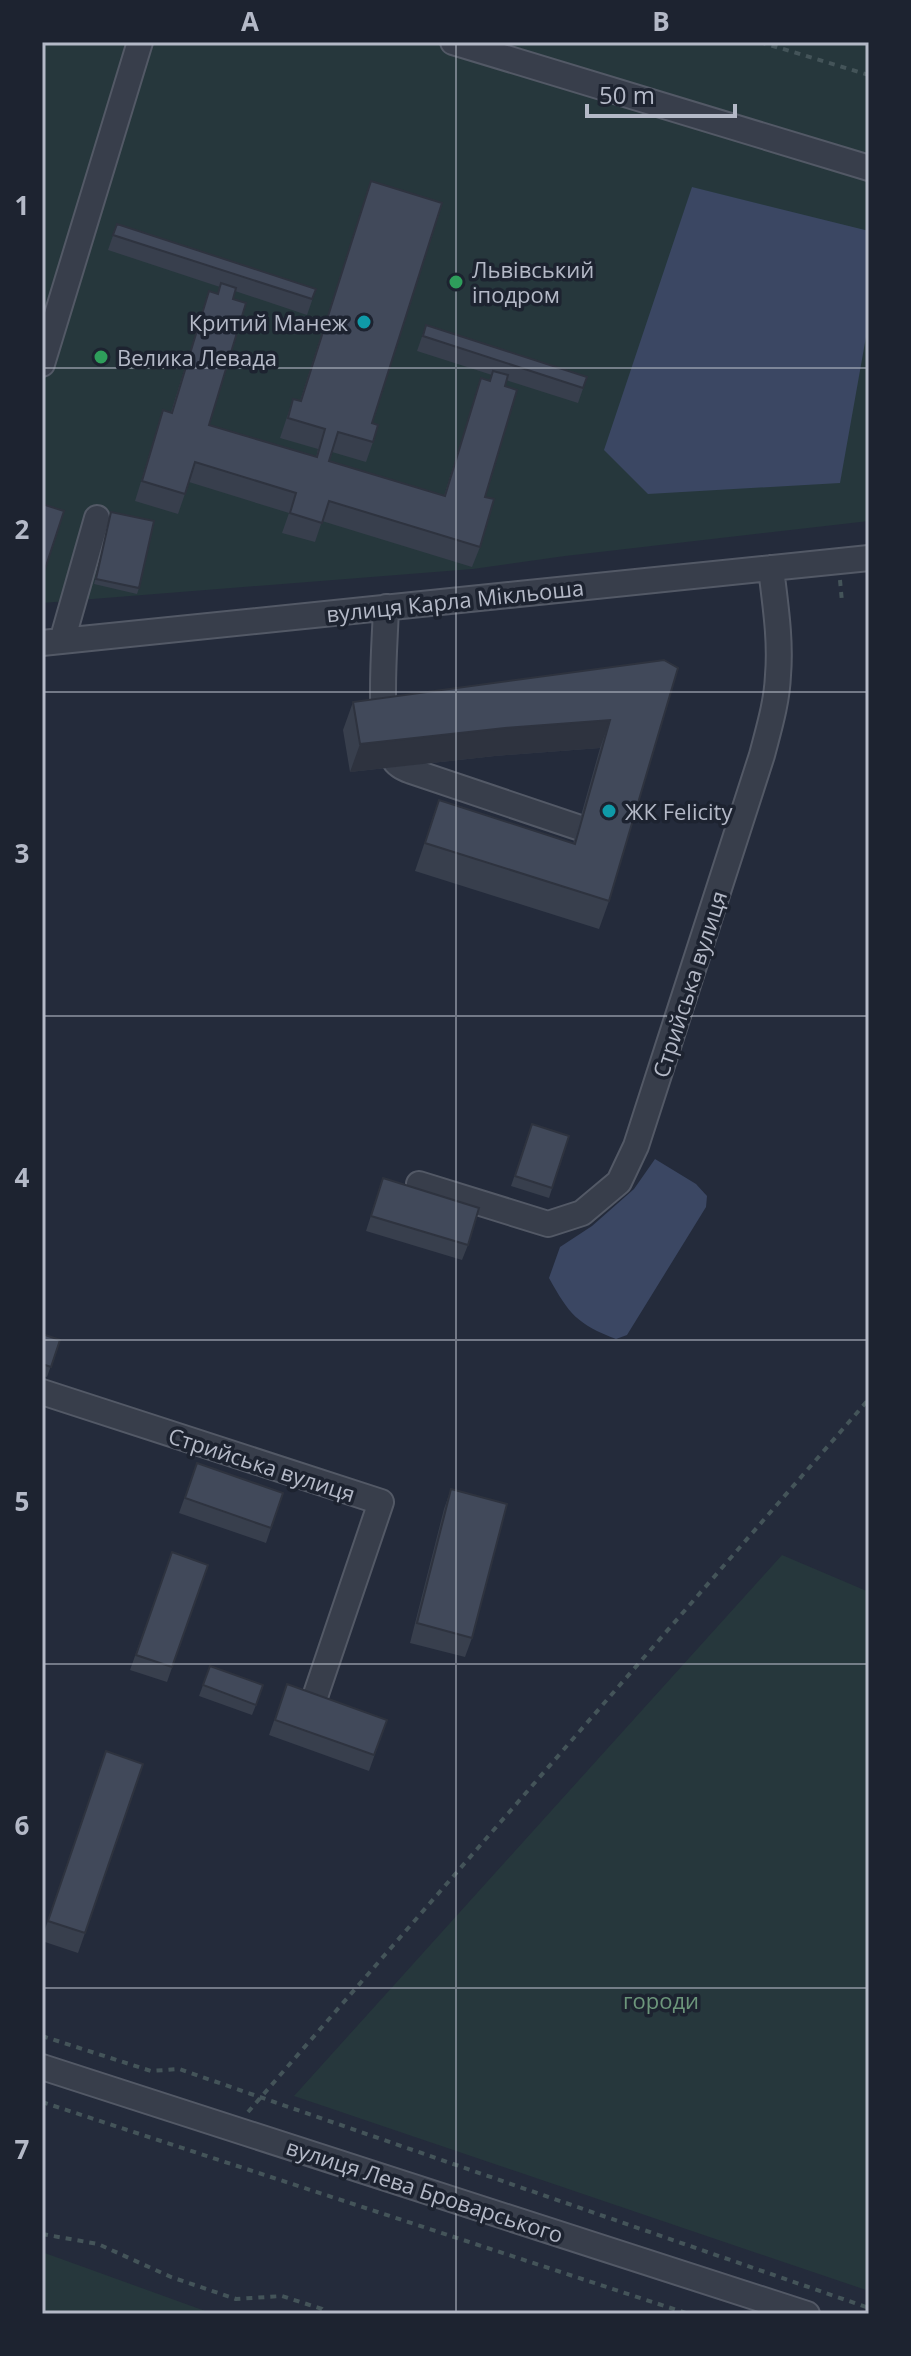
<svg xmlns="http://www.w3.org/2000/svg" width="911" height="2356" viewBox="0 0 911 2356" font-family="'Open Sans',sans-serif">
  <style>
    .green { fill: #26373c }
    .water { fill: #3b4763 }
    .lines { fill: none; stroke-linecap: round; stroke-linejoin: round }
    .minor-casing { stroke: #535966; stroke-width: 28 }
    .path { stroke: #445459; stroke-width: 4; stroke-dasharray: 6 6; stroke-linecap: butt }
    .minor { stroke: #383e4b; stroke-width: 24 }
    .wall { fill: #383f4d }
    .shaded-wall { fill: #2e333f }
    .building { fill: #41495a; stroke: #2e333f; stroke-width: 2 }
    .grid { fill: none; stroke: #b4b9c7; stroke-width: 2; stroke-opacity: 0.55 }
    .leisure-dot { fill: #2e9e5b; stroke: #1d2330; stroke-width: 3 }
    .culture-dot { fill: #0f9aa8; stroke: #1d2330; stroke-width: 3 }
    .labels { text-anchor: middle; dominant-baseline: central; stroke-width: 7; stroke-linejoin: round; paint-order: stroke }
    .poi-label { font-size: 22px; fill: #b4b9c7; stroke: #1d2330; text-anchor: start }
    .street-label { font-size: 22px; fill: #b4b9c7; stroke: #1d2330 }
    .park-label { font-size: 22px; fill: #6c967b; stroke: #1d2330 }
    .neatline { fill: none; stroke: #b4b9c7; stroke-width: 3 }
    .grid-label { font-size: 26px; text-anchor: middle; font-weight: bold; fill: #b4b9c7 }
  </style>
  <rect width="100%" height="100%" fill="#242b3b"/>
  <path class="green" d="M42,42H869V521L565,556L473,569L42,603Z
    M782,1555L869,1592V2291L294,2096Z
    M42,2252L208,2312L227,2314H42Z"/>
  <path class="water" d="M692,187L869,231V320L840,483L648,494L604,450Z
    M655,1159L696,1184L707,1196L706,1207L627,1335L616,1339C577,1324 569,1314 549,1278L560,1247L592,1226L634,1189Z"/>
  <g class="lines">
    <g class="minor-casing">
      <path id="minor" d="M453,42L869,168
        M42,364L140,42
        M386,607C385,646 377,722 392,756C396,765 403,768 411,771L607,837
        M62,641L97,518
        M42,643L869,558
        M419,1184L548,1224L582,1213L619,1182L636,1146L762,755C769,728 777,702 778,675C781,639 775,603 771,568
        M42,1392L381,1502L316,1694
        M42,2067L807,2314"/>
    </g>
    <path class="path" d="M760,42L869,75
      M840,580L842,602
      M42,2036L151,2071L179,2069L869,2308
      M42,2102L689,2314
      M248,2112L869,1399
      M42,2234L98,2244L171,2277L236,2299L282,2296L322,2309L327,2314"/>
    <use href="#minor" class="minor"/>
  </g>
  <path class="wall" d="M371,181L373,442L366,462L332,452L329,461L444,496L481,378L489,381L492,375L417,351L426,325L587,377L578,403L506,380L485,497L480,547L472,567L322,521L315,542L282,533L289,513L189,482L178,514L135,501L163,410L171,412L209,291L217,294L220,287L108,250L117,224L316,289L307,315L235,291L209,425L316,457L318,449L280,438L293,399L300,401Z
    M111,512L139,588L137,594L94,584Z
    M664,660L609,901L599,929L415,871L439,800L573,844L600,748L495,756L350,772L343,730L353,702Z
    M532,1124L569,1136L549,1198L511,1186Z
    M383,1178L468,1245L462,1260L366,1231Z
    M42,1334L60,1340L47,1377L42,1376Z
    M197,1463L283,1493L266,1543L179,1513Z
    M451,1489L472,1638L465,1657L410,1643L444,1509Z
    M172,1552L208,1565L167,1682L130,1670Z
    M210,1666L256,1705L252,1715L199,1696Z
    M287,1684L387,1720L369,1771L269,1735Z
    M99,1771L85,1933L78,1953L42,1941V1938Z"/>
  <path class="shaded-wall" d="M610,720L600,748L495,756L350,772L360,744L505,728Z"/>
  <path class="building" d="M371,181L442,203L372,423L378,425L373,442L338,432L329,461L445,496L481,378L490,381L493,371L508,375L505,386L517,390L485,497L494,499L480,547L329,501L322,523L290,513L296,493L195,462L185,494L142,481L163,410L172,413L209,291L218,294L221,283L236,288L233,299L246,303L209,425L317,457L325,429L288,418L293,399L301,401Z
    M117,224L316,289L312,299L113,235Z
    M42,225L45,226L42,237Z
    M426,325L587,377L583,388L423,336Z
    M42,504L64,511L44,572H42Z
    M111,512L154,521L139,588L96,579Z
    M664,660L678,668L609,901L425,843L439,800L575,844L610,720L505,728L360,744L353,702Z
    M532,1124L569,1136L552,1188L515,1176Z
    M383,1178L479,1208L468,1245L371,1216Z
    M42,1334L60,1340L51,1367L42,1364Z
    M197,1463L283,1493L271,1528L185,1498Z
    M451,1489L507,1504L472,1638L417,1623Z
    M172,1552L208,1565L172,1667L136,1655Z
    M210,1666L263,1685L256,1705L203,1685Z
    M287,1684L387,1720L374,1755L275,1720Z
    M106,1751L143,1764L85,1933L48,1921Z"/>
  <path class="grid" d="M456,42V2314M42,368H869M42,692H869M42,1016H869M42,1340H869M42,1664H869M42,1988H869"/>
  <g class="leisure-dot">
    <circle cx="456" cy="282" r="8"/>
    <circle cx="101" cy="357" r="8"/>
  </g>
  <g class="culture-dot">
    <circle cx="364" cy="322" r="8"/>
    <circle cx="609" cy="811" r="8"/>
  </g>
  <g class="labels">
    <g class="poi-label">
      <text x="472" y="269">Львівський<tspan x="472" dy="25">іподром</tspan></text>
      <text x="348" y="322" text-anchor="end">Критий Манеж</text>
      <text x="117" y="357">Велика Левада</text>
      <text x="625" y="811">ЖК Felicity</text>
    </g>
    <g class="street-label">
      <text transform="translate(455 600) rotate(-6)">вулиця Карла Мікльоша</text>
      <text transform="translate(689 984) rotate(-72)">Стрийська вулиця</text>
      <text transform="translate(262 1464) rotate(18)">Стрийська вулиця</text>
      <text transform="translate(425 2190) rotate(18)">вулиця Лева Броварського</text>
    </g>
    <g class="park-label">
      <text x="661" y="2000">городи</text>
    </g>
  </g>
  <rect width="911" height="2356" fill="none" stroke="#1d2330" stroke-width="88"/>
  <path d="M587 104v12h148v-12" fill="none" stroke="#b4b9c7" stroke-width="4"/>
  <text x="599" y="104" font-size="24" fill="#b4b9c7" stroke="#1d2330" stroke-width="6" paint-order="stroke">50 m</text>
  <rect x="44" y="44" width="823" height="2268" class="neatline"/>
  <g class="grid-label">
    <text x="250" y="31">A</text>
    <text x="661" y="31">B</text>
    <text x="22" y="215">1</text>
    <text x="22" y="539">2</text>
    <text x="22" y="863">3</text>
    <text x="22" y="1187">4</text>
    <text x="22" y="1511">5</text>
    <text x="22" y="1835">6</text>
    <text x="22" y="2159">7</text>
  </g>
</svg>
